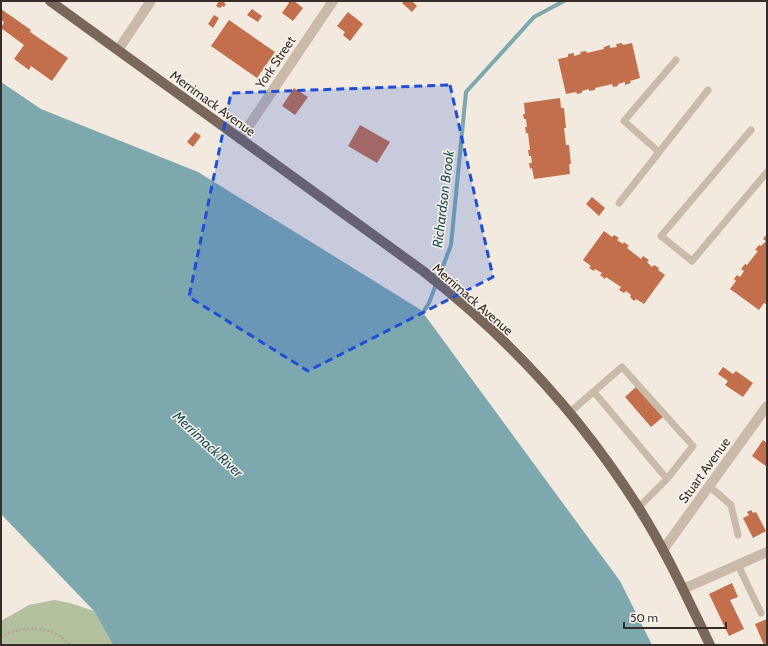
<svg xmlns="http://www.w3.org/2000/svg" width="768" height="646" viewBox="0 0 768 646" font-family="Cabin,sans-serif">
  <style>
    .green { fill: #b3c19e }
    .water { fill: #7da9ae }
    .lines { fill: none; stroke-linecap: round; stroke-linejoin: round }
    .stream { stroke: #7da9ae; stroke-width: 4 }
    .building { fill: #c36f4b }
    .path { stroke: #b6a494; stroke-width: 2.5; stroke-dasharray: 2 2; stroke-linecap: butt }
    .service { stroke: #cabaaa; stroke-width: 7 }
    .minor { stroke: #cabaaa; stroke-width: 10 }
    .tertiary { stroke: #cabaaa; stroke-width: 10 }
    .primary { stroke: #79675b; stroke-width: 10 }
    .marked { fill: #1d4ed8; fill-opacity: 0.2; stroke: #1d4ed8; stroke-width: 3; stroke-dasharray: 8 5; stroke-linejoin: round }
    .labels { text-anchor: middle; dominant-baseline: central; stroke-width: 3; stroke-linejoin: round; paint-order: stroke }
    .street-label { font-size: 13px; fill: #372e29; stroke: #f9f3ea }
    .water-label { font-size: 14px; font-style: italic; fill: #1f5158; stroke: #f9f3ea }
  </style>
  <rect width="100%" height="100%" fill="#f2eade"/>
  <path class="green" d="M54,600L70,603L94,611L113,645H1V621L29,605Z"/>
  <path class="water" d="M1,82L41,109L198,172L421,310L620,581L652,645H113L94,611L1,514Z"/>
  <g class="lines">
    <path class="stream" d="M420,317L429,303L451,245L466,92L534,17L564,1"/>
  </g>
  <path class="building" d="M219,1H226L224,3L226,4L224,7L222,6L220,8L216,6Z
    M286,1H294L303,8L293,21L282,13L289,3Z
    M404,1H412L417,6L412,12L402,3Z
    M1,9L31,30L30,32L68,58L52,81L31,66L29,70L14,59L24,45L1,28L4,22L1,20Z
    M252,9L262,16L258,22L247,15Z
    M348,12L363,24L350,41L343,35L345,32L337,26Z
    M214,15L219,18L213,28L208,24Z
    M229,20L275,52L257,78L211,46Z
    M622,43L623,45L632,43L640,78L630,81L631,83L625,85V82L618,84V86L613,87L612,84L595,88V90L589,91V89L582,91V93L577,94L576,92L566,94L558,59L568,57V54L574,53V56L581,54L580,52L586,51L587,53L604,49V47L610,45V48L617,47L616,44Z
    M294,88L308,97L295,115L282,106Z
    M560,98L561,108H564L566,128H564L566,145H569L571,164H569L570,174L534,179L532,168L530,169L529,163H532L531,156H529L528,150H530L528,133H526L525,127H527L526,119H524L523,114H525L524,103Z
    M360,125L390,142L377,163L348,146Z
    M195,132L201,136L193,147L187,142Z
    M592,197L605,208L599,216L586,204Z
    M604,231L612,237L614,235L619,238L617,240L623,244L624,242L629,246L627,248L641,259L643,256L649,260L647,262L652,267L654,265L659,268L658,270L665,275L644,304L636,299L634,301L630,297L631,295L626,291L624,293L619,290L621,287L606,277L605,279L600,275L602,273L595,269L594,271L589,268L591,266L583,260Z
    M767,234V303L766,304L764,303L759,310L730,289L736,281L734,279L737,275L740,277L744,271L741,269L745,264L747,265L758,251L755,250L759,245L761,246L766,241L763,239Z
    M723,367L733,374L736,371L753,383L743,397L725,385L728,381L718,374Z
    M637,386L663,417L651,427L625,397Z
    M763,440L767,443V467L752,456Z
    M751,510L753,513L756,512L766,531L753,538L743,518L749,515L747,512Z
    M732,583L738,597L730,600L744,629L729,636L709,594Z
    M767,619V644L764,645L755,624Z"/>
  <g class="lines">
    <path class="path" d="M1,637C24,624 51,625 70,645"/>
    <path class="service" d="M751,130L661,236L692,261L767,172
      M659,152L624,121L676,60
      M619,203L708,90
      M594,392L667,479
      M569,413L622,367L693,446L667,479L638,508
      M709,486L731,505L738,535
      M738,565L761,613"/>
    <path class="minor" d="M118,50L151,1
      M240,139L333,1
      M683,589L767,552"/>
    <path class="tertiary" d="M663,550L767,406"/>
    <path class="primary" d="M50,1L423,271C508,337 583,419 640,510C667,553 688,600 710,645"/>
  </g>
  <path class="marked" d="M450,85L493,277L308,371L189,297L231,93Z"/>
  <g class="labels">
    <g class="street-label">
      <text transform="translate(275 62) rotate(-56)">York Street</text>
      <text transform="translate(213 103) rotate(36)">Merrimack Avenue</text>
      <text transform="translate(473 299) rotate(41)">Merrimack Avenue</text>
      <text transform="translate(704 470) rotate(-54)">Stuart Avenue</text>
    </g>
    <g class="water-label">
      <text transform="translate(443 199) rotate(-83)">Richardson Brook</text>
      <text transform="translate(208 444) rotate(43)">Merrimack River</text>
    </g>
  </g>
  <rect width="768" height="646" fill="none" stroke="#372e29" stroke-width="4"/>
  <path d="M624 622v6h102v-6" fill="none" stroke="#372e29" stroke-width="2"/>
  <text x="630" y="622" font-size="12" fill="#372e29" stroke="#f9f3ea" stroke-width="3" paint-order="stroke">50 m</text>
</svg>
